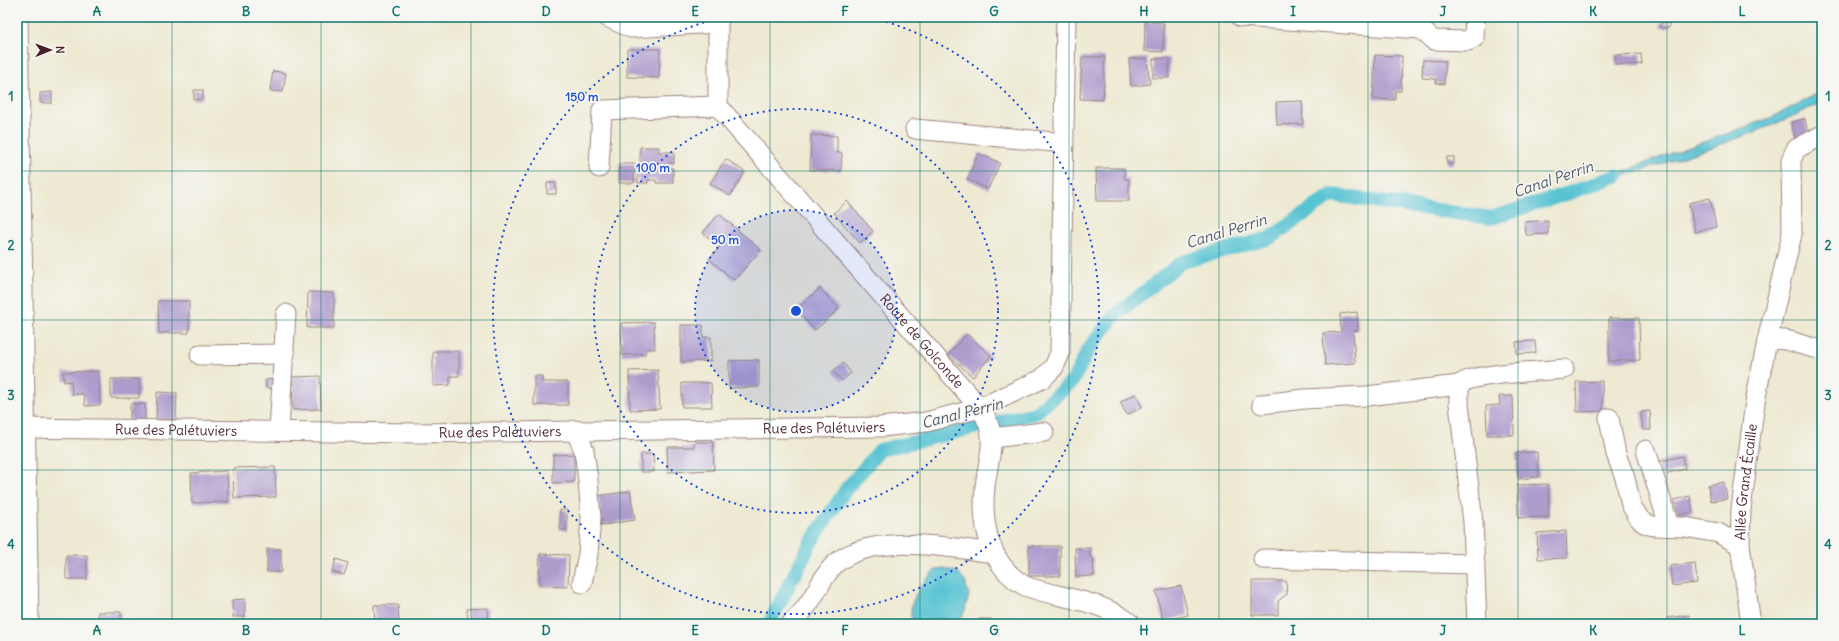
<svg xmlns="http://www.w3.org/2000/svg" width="1839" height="641" viewBox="0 0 1839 641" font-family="Delius,sans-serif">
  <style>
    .water { fill: #58c3d3; stroke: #51717f }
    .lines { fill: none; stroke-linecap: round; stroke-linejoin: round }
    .canal { stroke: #58c3d3; stroke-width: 14 }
    .building { fill: #ae9ccd }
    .minor-casing { stroke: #9c847e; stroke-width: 21 }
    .minor { stroke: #fff; stroke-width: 19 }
    .grid { fill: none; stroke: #0f766e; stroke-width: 1; stroke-opacity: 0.55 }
    .ring { fill: none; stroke: #1d4ed8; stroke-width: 2; stroke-dasharray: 2 4 }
    .labels { text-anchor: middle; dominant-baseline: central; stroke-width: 3.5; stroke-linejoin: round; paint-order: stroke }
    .street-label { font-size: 14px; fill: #4a1f2b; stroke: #f6f6f2 }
    .water-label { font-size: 15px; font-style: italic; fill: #4f5866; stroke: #f6f6f2 }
    .centre { fill: #1d4ed8; stroke: #f6f6f2; stroke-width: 2 }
    .ring-label { font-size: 12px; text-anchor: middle; font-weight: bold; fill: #1d4ed8; stroke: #f6f6f2; stroke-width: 3.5; stroke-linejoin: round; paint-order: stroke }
    .neatline { fill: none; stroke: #0f766e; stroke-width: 1.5 }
    .grid-label { font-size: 13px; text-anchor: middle; font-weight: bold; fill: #0f766e }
  </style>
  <rect width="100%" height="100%" fill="#f6f6f2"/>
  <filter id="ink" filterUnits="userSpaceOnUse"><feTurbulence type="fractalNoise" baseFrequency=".025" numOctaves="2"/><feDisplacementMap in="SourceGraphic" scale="8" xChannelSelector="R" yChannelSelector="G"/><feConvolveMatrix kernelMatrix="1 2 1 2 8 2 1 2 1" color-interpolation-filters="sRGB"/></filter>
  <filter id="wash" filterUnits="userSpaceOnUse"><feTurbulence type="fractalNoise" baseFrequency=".012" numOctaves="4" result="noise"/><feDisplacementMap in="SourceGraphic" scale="16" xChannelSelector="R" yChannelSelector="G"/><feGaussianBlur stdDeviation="0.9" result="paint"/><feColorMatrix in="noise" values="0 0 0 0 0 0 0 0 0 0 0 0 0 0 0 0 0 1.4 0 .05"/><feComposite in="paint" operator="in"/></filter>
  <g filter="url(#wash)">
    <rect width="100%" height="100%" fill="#ede9d2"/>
    <path class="water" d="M1822,91V102C1782,123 1740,138 1698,152C1665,163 1632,174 1598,183L1647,162L1773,117Z
      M945,569L957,572L964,579L969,595L965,610L958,624H913C905,603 922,583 935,570Z"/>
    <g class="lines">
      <path class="canal" d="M769,624L810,544L847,488L880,450L1035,413L1072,382L1090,347L1115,315L1182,262L1270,238L1332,195L1491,218L1572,192L1616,176"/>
    </g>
    <g id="blocks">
      <path class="building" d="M1145,22L1164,23L1163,52L1144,51Z
        M1660,23H1669V28H1660Z
        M627,49H660L659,78L627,77Z
        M1641,54L1642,64L1616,65L1615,55Z
        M1375,55L1402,56L1401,91H1395V100L1373,99Z
        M1082,57H1105L1103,100L1080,99Z
        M1147,58L1150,84L1131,86L1129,59Z
        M1170,58L1169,78H1153V59Z
        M1423,60L1446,61L1444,84L1436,83V79L1422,78Z
        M273,71L286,73L283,92L270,91Z
        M194,90H203V99L194,100Z
        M52,92V103H40V93Z
        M1302,101L1303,124L1277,125L1276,102Z
        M1805,119L1808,135L1795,138L1791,122Z
        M811,135L837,136V153H842L841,171L810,170Z
        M640,147H659V152H674V163H669V168H673V183H656V180H648V183H638V169H634V183H619V164H640Z
        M979,153L1000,163L988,189L967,179Z
        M1447,157H1454V164H1447Z
        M726,159L745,172L730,196L710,183Z
        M1096,168H1124L1125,179H1129V201H1097Z
        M547,183H556V194H547Z
        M1710,198L1716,227L1695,232L1689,203Z
        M847,201L873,231L860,243L834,213Z
        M719,214L761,250L734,280L709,259L720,247L703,233Z
        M1548,220V234L1526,235L1525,222Z
        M820,288L839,309L815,330L796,310Z
        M308,292L334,293V328H307Z
        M158,301H189V333H159Z
        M1357,312L1358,330L1353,331L1355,363L1325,365L1323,333L1341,332L1340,314Z
        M1609,318H1639L1640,360L1609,361Z
        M654,322L655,349H646L645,354L622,355L621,323Z
        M681,325H703V337H711V361L681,362Z
        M967,334L991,356L973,377L948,355Z
        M1535,341L1536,353L1517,354L1516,342Z
        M433,351H459V376H450V385L433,386Z
        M759,360V387L729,388V361Z
        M843,363L851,373L842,381L833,371Z
        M658,370L660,409L630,410L629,371Z
        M99,371L100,405L85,406L84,394H72L71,381L64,382L63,372Z
        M320,376L321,409L293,410L292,377Z
        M534,376H542V382H568V405H534Z
        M111,379H139V398H111Z
        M275,379V389L266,388V380Z
        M1602,381L1603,411L1577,412L1576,382Z
        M682,383H711L712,407H682Z
        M157,392L177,393L176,420L156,419Z
        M1136,394L1142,407L1127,415L1120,402Z
        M1499,396H1513L1514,435H1487L1486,406L1500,405Z
        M130,404H145V422H130Z
        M1650,411L1651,430H1643L1641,412Z
        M694,442H713L714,470L668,472L667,447H694Z
        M1537,452L1539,477L1518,479L1516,453Z
        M574,454V482L553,483V455Z
        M641,454H653L654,472H641Z
        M1682,456L1685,469L1660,475L1657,462Z
        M275,467L276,497L234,498L233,468Z
        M227,471L228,502L192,503L191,473Z
        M1724,482L1727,499L1711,501L1708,485Z
        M1548,484L1549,517L1518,518L1517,485Z
        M630,491L635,520L602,525L598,496Z
        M1690,496L1693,512L1678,515L1674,500Z
        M560,510H567V530H560Z
        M1566,531L1567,558L1538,559L1537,533Z
        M1029,546H1060V576H1029Z
        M1075,548H1090V557H1093L1094,576L1076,577Z
        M267,549H281V572H267Z
        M540,554L569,555L568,587L539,586Z
        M66,555H87V579H66Z
        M336,559L348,563L344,575L332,572Z
        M1695,563L1697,583L1672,586L1670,566Z
        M1252,581H1286L1287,594L1278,601V615H1252Z
        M1181,586L1188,615L1163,621L1156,591Z
        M245,599V617H233L232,600Z
        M374,605H398L399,624H375Z
        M488,608L489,624H468L467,609Z
        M98,612H121V624H98Z
        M1689,615L1690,623L1697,622V624H1668L1667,618Z
        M979,619H991L990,624H979Z"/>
    </g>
  </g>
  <g filter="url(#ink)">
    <use href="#blocks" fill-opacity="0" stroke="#9c847e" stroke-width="1"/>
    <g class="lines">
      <g class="minor-casing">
        <g id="minor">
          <path d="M18,17L29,624"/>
          <path d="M607,17L631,28L718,23"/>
          <path id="s1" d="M718,17V106L980,408C1000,435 988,458 985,487C981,525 989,565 1025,586C1060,599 1101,599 1131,624"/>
          <path d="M1241,17L1421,29L1433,40L1468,41L1474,38L1475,17"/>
          <path d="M915,129L1064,143"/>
          <path d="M599,168L602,110L718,106"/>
          <path d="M1767,341C1788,335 1801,348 1822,349"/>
          <path d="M200,355L285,354"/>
          <path d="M1262,404L1304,399L1367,396L1459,385"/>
          <path d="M1609,418L1616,454L1625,478L1631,505L1639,518L1644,523L1653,526L1685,527L1718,533L1740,545"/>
          <path id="s2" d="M17,428L417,433L881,427L926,422L980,408L1042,379L1054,367L1060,353L1066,17"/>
          <path d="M575,430L584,450L588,480L591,518L588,554L582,583"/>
          <path d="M279,431L286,314"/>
          <path d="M992,438L1044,432"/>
          <path d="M1646,450L1669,526"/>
          <path d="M1263,559L1475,564"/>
          <path d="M791,624C800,615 808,606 814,595C820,585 825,574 834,565C869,531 951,548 994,553"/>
          <path d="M1477,624L1473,522L1459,404V385C1469,373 1546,371 1564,369"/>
          <path id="s3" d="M1751,624L1740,545L1741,509L1755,402L1767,341L1792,234L1791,160L1796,149L1822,135"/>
        </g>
      </g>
      <use href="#minor" class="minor"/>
    </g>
  </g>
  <path class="grid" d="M172,17V624M321,17V624M471,17V624M620,17V624M770,17V624M920,17V624M1069,17V624M1219,17V624M1368,17V624M1518,17V624M1667,17V624M17,171H1822M17,320H1822M17,470H1822"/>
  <circle cx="796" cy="311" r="101" fill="#1d4ed8" fill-opacity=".12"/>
  <g class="ring">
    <circle cx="796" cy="311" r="101"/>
    <circle cx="796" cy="311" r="202"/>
    <path d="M869 17A303 303 0 1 1 723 17"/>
  </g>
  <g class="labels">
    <g class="street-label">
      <text stroke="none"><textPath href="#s1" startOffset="400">Route de Golconde</textPath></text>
      <text stroke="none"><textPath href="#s2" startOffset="807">Rue des Palétuviers</textPath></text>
      <text stroke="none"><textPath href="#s2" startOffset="159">Rue des Palétuviers</textPath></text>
      <text stroke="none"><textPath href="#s2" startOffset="483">Rue des Palétuviers</textPath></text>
      <text stroke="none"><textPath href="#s3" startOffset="143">Allée Grand Écaille</textPath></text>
    </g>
    <g class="water-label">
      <text transform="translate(1553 179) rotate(-19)">Canal Perrin</text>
      <text transform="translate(1226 231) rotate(-17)">Canal Perrin</text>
      <text transform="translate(962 413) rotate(-14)">Canal Perrin</text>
    </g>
  </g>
  <circle cx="796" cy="311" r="6" class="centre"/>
  <g class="ring-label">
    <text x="582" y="101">150 m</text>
    <text x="653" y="172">100 m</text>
    <text x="725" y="244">50 m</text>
  </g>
  <rect width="1839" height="641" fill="none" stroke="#f6f6f2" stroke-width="44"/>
  <g transform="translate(50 50) rotate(89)" stroke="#f6f6f2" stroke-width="3" paint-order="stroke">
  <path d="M0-3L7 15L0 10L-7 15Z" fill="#4a1f2b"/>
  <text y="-6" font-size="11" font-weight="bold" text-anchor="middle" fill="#4a1f2b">N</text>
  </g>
  <rect x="22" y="22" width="1795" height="597" class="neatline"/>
  <g class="grid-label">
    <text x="97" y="16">A</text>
    <text x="246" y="16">B</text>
    <text x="396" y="16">C</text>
    <text x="546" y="16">D</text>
    <text x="695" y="16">E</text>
    <text x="845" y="16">F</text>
    <text x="994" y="16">G</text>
    <text x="1144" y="16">H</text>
    <text x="1293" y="16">I</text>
    <text x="1443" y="16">J</text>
    <text x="1593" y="16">K</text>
    <text x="1742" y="16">L</text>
    <text x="11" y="101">1</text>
    <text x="1828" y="101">1</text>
    <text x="11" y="250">2</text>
    <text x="1828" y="250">2</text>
    <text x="11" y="400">3</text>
    <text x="1828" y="400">3</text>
    <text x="11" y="549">4</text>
    <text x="1828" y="549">4</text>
    <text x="97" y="635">A</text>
    <text x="246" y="635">B</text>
    <text x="396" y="635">C</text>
    <text x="546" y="635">D</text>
    <text x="695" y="635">E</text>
    <text x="845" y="635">F</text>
    <text x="994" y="635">G</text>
    <text x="1144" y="635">H</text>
    <text x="1293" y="635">I</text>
    <text x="1443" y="635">J</text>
    <text x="1593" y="635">K</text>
    <text x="1742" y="635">L</text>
  </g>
</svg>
